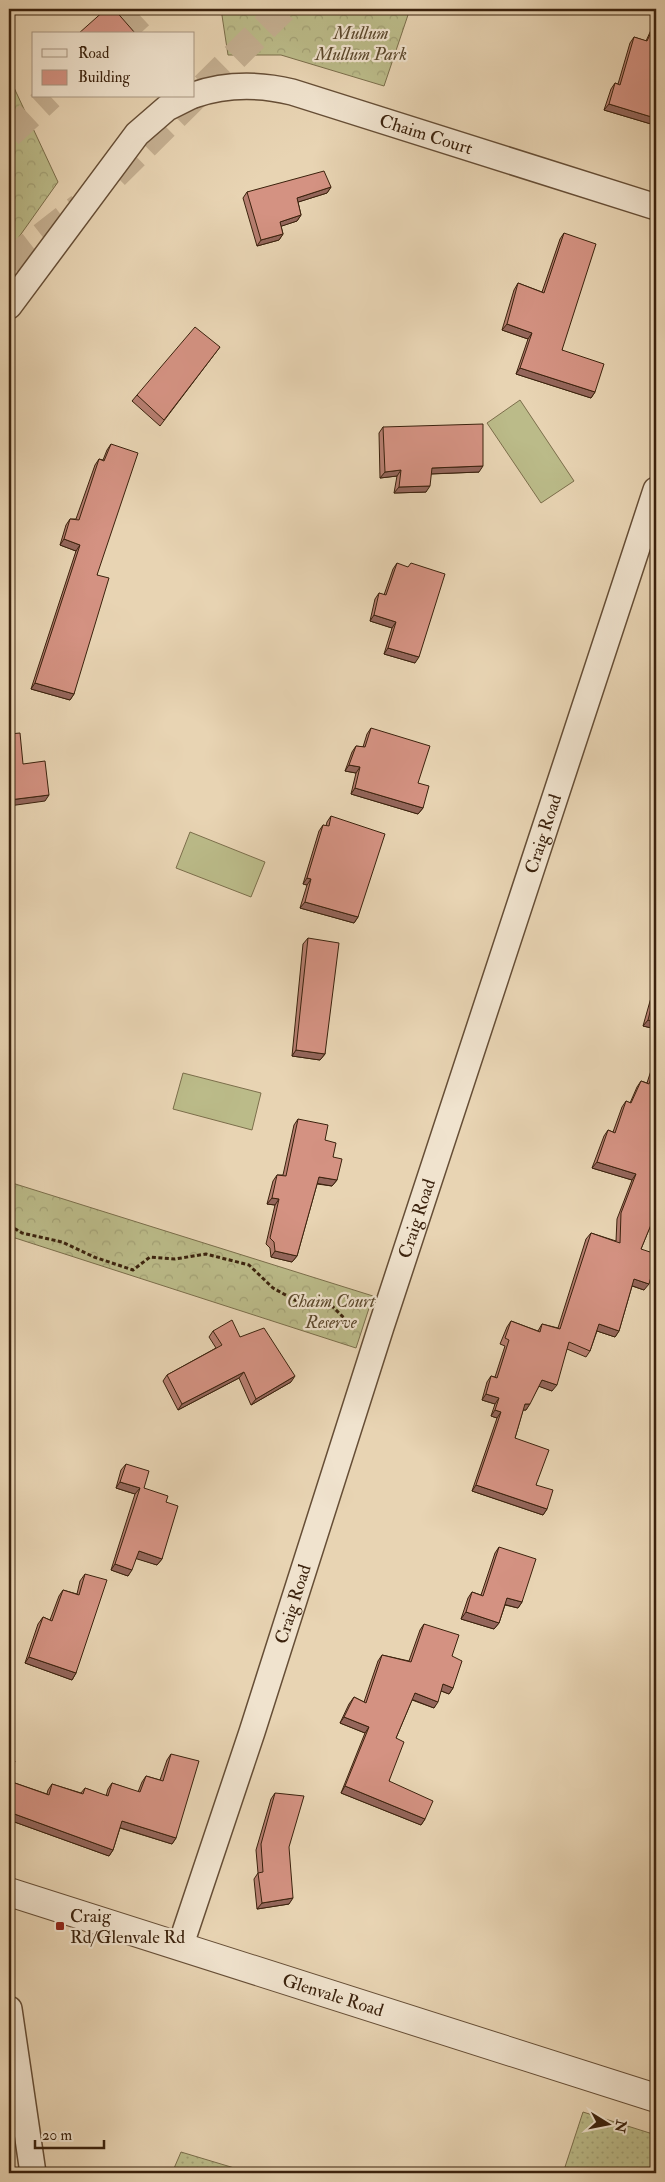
<svg xmlns="http://www.w3.org/2000/svg" width="665" height="2182" viewBox="0 0 665 2182" font-family="'IM FELL Double Pica',serif">
  <style>
    .grass { fill: url(#grass-dots); stroke: #7b6e4b }
    .forest { fill: url(#forest-crowns); stroke: #7b6e4b }
    .pitch { fill: #bbbb89; stroke: #7b6e4b }
    .lines { fill: none; stroke-linecap: round; stroke-linejoin: round }
    .motorway-tunnel { stroke: #c5b092; stroke-width: 28; stroke-dasharray: 28 14; stroke-linecap: butt }
    .minor-casing { stroke: #664e36; stroke-width: 28 }
    .tertiary-casing { stroke: #664e36; stroke-width: 30 }
    .path { stroke: #3b220d; stroke-width: 3; stroke-dasharray: 4 2.5; stroke-linecap: butt }
    .minor { stroke: #f0e3ce; stroke-width: 25 }
    .tertiary { stroke: #f0e3ce; stroke-width: 28 }
    .wall { fill: #b67e70; stroke: #3b220d }
    .shaded-wall { fill: #94665b; stroke: #3b220d }
    .building { fill: #d49282; stroke: #3b220d }
    .poi-dot { fill: #8f2418; stroke: #f0e3ce; stroke-width: 2 }
    .labels { text-anchor: middle; dominant-baseline: central; stroke-width: 4.5; stroke-linejoin: round; paint-order: stroke }
    .park-label { font-size: 18px; font-style: italic; fill: #5b482c; stroke: #f0e3ce }
    .street-label { font-size: 18px; fill: #3b220d; stroke: #f0e3ce }
    .poi-label { font-size: 18px; fill: #3b220d; stroke: #f0e3ce; text-anchor: start }
  </style>
  <defs>
    <pattern id="grass-dots" width="8" height="8" patternUnits="userSpaceOnUse" patternTransform="scale(1.25)"><rect width="8" height="8" fill="#bbbb89"/><path d="M2 2h.1M6 6h.1" fill="none" stroke="#a2a075" stroke-width="1.8" stroke-linecap="round"/></pattern>
    <pattern id="forest-crowns" width="20" height="18" patternUnits="userSpaceOnUse" patternTransform="scale(1.25)"><rect width="20" height="18" fill="#bbbb89"/><path d="M2 6a3 3 0 1 1 6 0M12 15a3 3 0 1 1 6 0" fill="none" stroke="#a2a075"/></pattern>
  </defs>
  <rect width="100%" height="100%" fill="#e8d4b3"/>
  <filter id="stains"><feTurbulence type="fractalNoise" baseFrequency=".004" numOctaves="4"/><feColorMatrix values="0 0 0 0 .2 0 0 0 0 .09 0 0 0 0 .02 0 0 0 .5 -.17"/></filter>
  <radialGradient id="worn" r=".72"><stop offset=".6" stop-color="#630" stop-opacity="0"/><stop offset="1" stop-color="#630" stop-opacity=".3"/></radialGradient>
  <path class="grass" d="M583,2112L656,2135V2173H563Z
    M181,2152L251,2173H172Z"/>
  <path class="forest" d="M221,9H410L384,86L281,55H228Z
    M9,77L58,182L9,251Z
    M9,1182L373,1296L356,1348L9,1236Z"/>
  <path class="pitch" d="M520,400L574,481L541,503L487,423Z
    M190,832L265,862L251,897L176,868Z
    M183,1073L261,1093L252,1130L173,1109Z"/>
  <g class="lines">
    <path class="motorway-tunnel" d="M119,34L146,9
      M9,134L50,96
      M115,175L283,9
      M9,262L80,207"/>
    <g class="minor-casing">
      <g id="minor">
        <path id="s1" d="M194,95C226,84 259,84 292,92L656,207"/>
        <path d="M9,306L137,134L167,108L191,96"/>
        <path id="s2" d="M180,1947L252,1732L381,1327L656,490"/>
        <path d="M9,2009L33,2173"/>
      </g>
    </g>
    <g class="tertiary-casing">
      <g id="tertiary">
        <path id="s3" d="M9,1892L656,2098"/>
      </g>
    </g>
    <path class="path" d="M9,1225L22,1233L62,1242L94,1257L133,1270L150,1257L175,1259L206,1254L249,1265L273,1288L300,1303L330,1304L355,1329"/>
    <use href="#minor" class="minor"/>
    <use href="#tertiary" class="tertiary"/>
  </g>
  <path class="wall" d="M656,19V114L651,124L604,110L611,89L615,83L618,84L630,43L634,37L646,41Z
    M331,187L327,193L298,202L301,215L297,221L281,226L283,234L279,240L257,246L243,198L247,192Z
    M564,233L562,350L595,392L591,398L516,374L528,339L502,330L514,290L518,283L542,292L560,239Z
    M220,347L160,426L132,401L137,395Z
    M383,427L479,472L431,474L426,492L394,493L397,476L380,478L379,433Z
    M111,444L97,575L74,694L70,700L31,689L76,551L60,545L66,525L70,519H76L95,465L99,459L103,460L107,450Z
    M397,563L415,663L384,654L392,628L370,621L375,599L379,593L384,595L393,569Z
    M371,728L418,783L423,808L418,814L351,794L356,773L345,771L352,752L356,746L363,747L367,734Z
    M331,816L358,917L354,923L300,908L307,885L303,884L319,831L323,825L326,826L327,822Z
    M308,938L325,1054L320,1060L292,1056L303,944Z
    M656,980V1029L643,1026Z
    M656,1055V1224L652,1222L641,1249L644,1290L632,1286L619,1331L615,1337L597,1331L590,1351L586,1357L567,1349L552,1391L539,1386L526,1410H523L515,1438L547,1509L543,1515L472,1491L497,1418L491,1416L495,1404L482,1400L487,1382L491,1376L495,1377L505,1346L500,1344L507,1327L511,1321L538,1331L542,1324L558,1328L586,1239L591,1233L616,1241L617,1219L632,1180L592,1168L604,1136L608,1130L613,1132L622,1107L626,1101L630,1103L637,1087L641,1081L647,1083Z
    M298,1119L325,1140L333,1157L337,1180L332,1186L317,1184L297,1256L292,1262L271,1257L270,1248L266,1244L275,1205L267,1204L273,1181L277,1175H283L294,1125Z
    M213,1331L240,1337L291,1382L251,1405L239,1378L178,1410L163,1381L167,1375L216,1348L209,1337Z
    M126,1464L144,1488L166,1502L162,1559L157,1565L136,1558L128,1576L111,1570L135,1494L116,1488L121,1470Z
    M499,1547L522,1602L518,1608L505,1605L499,1623L494,1629L461,1619L468,1598L472,1592L481,1595L495,1553Z
    M85,1574L76,1673L72,1680L25,1663L38,1624L43,1617L50,1620L59,1596L63,1590L77,1594L80,1581Z
    M424,1624L452,1656L453,1688L449,1694L441,1691L434,1708L412,1700L396,1738L389,1781L425,1819L421,1825L341,1793L365,1733L340,1723L349,1704L354,1697L364,1702L378,1661L382,1655L409,1661L420,1630Z
    M171,1754L176,1838L172,1844L120,1828L113,1850L109,1856L9,1820V1781L47,1794L48,1790L52,1784L81,1793L85,1788L106,1796L108,1789L112,1783L138,1792L142,1782L146,1776L160,1780L167,1760Z
    M275,1793L289,1904L257,1909L254,1879L258,1873L256,1850L271,1799Z"/>
  <path class="shaded-wall" d="M609,104L655,118L651,124L604,110Z
    M331,187L327,193L292,204L297,198Z
    M301,215L297,221L276,228L280,222Z
    M283,234L279,240L257,246L261,240Z
    M507,324L532,333L528,339L502,330Z
    M520,368L595,392L591,398L516,374Z
    M483,466L479,472L428,474L432,468Z
    M401,470L397,476L380,478L385,472Z
    M430,486L426,492L394,493L399,487Z
    M64,539L80,545L76,551L60,545Z
    M374,615L396,622L392,628L370,621Z
    M388,648L419,657L415,663L384,654Z
    M35,683L74,694L70,700L31,689Z
    M349,765L360,767L356,773L345,771Z
    M355,788L423,808L418,814L351,794Z
    M49,795L45,801L9,806V800Z
    M307,878L311,879L307,885L303,884Z
    M305,902L358,917L354,923L300,908Z
    M648,1020L656,1022V1029L643,1026Z
    M296,1050L325,1054L320,1060L292,1056Z
    M597,1162L636,1174L632,1180L592,1168Z
    M319,1177L337,1180L332,1186L315,1183Z
    M272,1198L279,1199L275,1205L267,1204Z
    M655,1215L656,1216V1224L651,1222Z
    M275,1251L297,1256L292,1262L271,1257Z
    M634,1279L649,1284L644,1290L630,1285Z
    M599,1324L619,1331L615,1337L594,1330Z
    M244,1372L239,1378L178,1410L182,1404Z
    M295,1376L291,1382L251,1405L256,1399Z
    M542,1380L557,1385L552,1391L538,1386Z
    M486,1394L499,1398L495,1404L482,1400Z
    M525,1404H530L526,1410H521Z
    M495,1410L501,1412L497,1418L491,1416Z
    M120,1482L140,1488L135,1494L116,1488Z
    M476,1485L547,1509L543,1515L472,1491Z
    M139,1551L162,1559L157,1565L134,1558Z
    M115,1564L132,1570L128,1576L111,1570Z
    M507,1598L522,1602L518,1608L503,1604Z
    M466,1612L499,1623L494,1629L461,1619Z
    M29,1657L76,1673L72,1680L25,1663Z
    M443,1684L453,1688L449,1694L439,1690Z
    M415,1693L438,1702L434,1708L411,1699Z
    M344,1717L369,1727L365,1733L340,1723Z
    M345,1786L425,1819L421,1825L341,1793Z
    M9,1812L113,1850L109,1856L9,1820Z
    M122,1821L176,1838L172,1844L118,1827Z
    M293,1898L289,1904L257,1909L262,1903Z"/>
  <path class="building" d="M106,9H114L135,33L78,34Z
    M656,22V114L655,118L609,104L615,83L620,85L634,37L647,41Z
    M324,171L331,187L297,198L301,215L280,222L283,234L261,240L247,192Z
    M564,233L596,244L562,350L604,364L595,392L520,368L532,333L507,324L518,283L544,293Z
    M195,327L220,347L164,420L137,395Z
    M483,424V466L432,468L430,486L399,487L401,470L385,472L383,427Z
    M111,444L138,453L97,575L109,578L74,694L35,683L80,545L64,539L70,519L79,520L99,459L104,461Z
    M397,563L408,567L411,563L445,574L419,657L388,648L396,622L374,615L379,593L386,595Z
    M371,728L430,746L418,783L429,786L423,808L355,788L360,767L349,765L356,746L365,747Z
    M20,733L23,764L45,761L49,795L9,800V734Z
    M331,816L385,834L358,917L305,902L311,879L307,878L323,825L329,826Z
    M308,938L339,943L325,1054L296,1050Z
    M656,989V1022L648,1020Z
    M656,1062V1216L655,1215L641,1249L656,1254V1259L649,1284L634,1279L619,1331L599,1324L590,1351L569,1342L557,1385L542,1380L530,1404H525L515,1438L549,1450L536,1485L553,1490L547,1509L476,1485L501,1412L495,1410L499,1398L486,1394L491,1376L497,1378L509,1340L505,1338L511,1321L540,1332L542,1324L560,1329L591,1233L620,1243L621,1213L636,1174L597,1162L608,1130L615,1133L626,1101L631,1103L641,1081L649,1084Z
    M298,1119L328,1125L325,1140L336,1143L333,1157L342,1159L337,1180L319,1177L297,1256L275,1251L274,1242L270,1238L279,1199L272,1198L277,1175L286,1176Z
    M232,1320L240,1337L264,1328L295,1376L256,1399L244,1372L182,1404L167,1375L222,1345L213,1331Z
    M126,1464L149,1471L144,1488L168,1496L166,1502L178,1506L162,1559L139,1551L132,1570L115,1564L140,1488L120,1482Z
    M499,1547L536,1559L522,1602L507,1598L499,1623L466,1612L472,1592L483,1596Z
    M85,1574L107,1580L76,1673L29,1657L43,1617L52,1621L63,1590L79,1595Z
    M424,1624L459,1635L452,1656L462,1661L453,1688L443,1684L438,1702L415,1693L396,1738L404,1742L389,1781L433,1801L425,1819L345,1786L369,1727L344,1717L354,1697L366,1703L382,1655L411,1662Z
    M171,1754L199,1761L176,1838L122,1821L113,1850L9,1812V1781L49,1795L52,1784L83,1794L85,1788L108,1796L112,1783L140,1792L146,1776L163,1781Z
    M9,1758L15,1761L9,1780Z
    M275,1793L304,1796L289,1847L293,1898L262,1903L258,1873L263,1872L261,1844Z"/>
  <rect class="poi-dot" x="55" y="1921" width="10" height="10" rx="2.5"/>
  <g class="labels">
    <g class="park-label">
      <text x="361" y="33">Mullum<tspan x="361" dy="21">Mullum Park</tspan></text>
      <text x="331" y="1301">Chaim Court<tspan x="331" dy="21">Reserve</tspan></text>
    </g>
    <g class="street-label">
      <text stroke="none"><textPath href="#s1" startOffset="240">Chaim Court</textPath></text>
      <text stroke="none"><textPath href="#s2" startOffset="1171">Craig Road</textPath></text>
      <text stroke="none"><textPath href="#s2" startOffset="766">Craig Road</textPath></text>
      <text stroke="none"><textPath href="#s2" startOffset="361">Craig Road</textPath></text>
      <text stroke="none"><textPath href="#s3" startOffset="340">Glenvale Road</textPath></text>
    </g>
    <g class="poi-label">
      <text x="70" y="1916">Craig<tspan x="70" dy="21">Rd/Glenvale Rd</tspan></text>
    </g>
  </g>
  <rect width="665" height="2182" fill="none" stroke="#e8d4b3" stroke-width="30"/>
  <rect x="10" y="10" width="645" height="2162" fill="none" stroke="#3b220d" stroke-width="2.5"/>
  <rect x="15" y="15" width="635" height="2152" fill="none" stroke="#3b220d"/>
  <rect x="32" y="32" width="162" height="65" fill="#f0e3ce" stroke="#a89681"/>
  <rect x="42" y="49" width="25" height="8" fill="#f0e3ce" stroke="#a89681"/>
  <text x="78" y="58" font-size="15" fill="#3b220d">Road</text>
  <rect x="42" y="70" width="25" height="15" fill="#d49282" stroke="#a89681"/>
  <text x="78" y="82" font-size="15" fill="#3b220d">Building</text>
  <g transform="translate(608 2124) rotate(100)" stroke="#f0e3ce" stroke-width="4" paint-order="stroke">
  <path d="M0-4L9 19L0 12L-9 19Z" fill="#3b220d"/>
  <text y="-8" font-size="14" font-weight="bold" text-anchor="middle" fill="#3b220d">N</text>
  </g>
  <path d="M35 2140v8h69v-8" fill="none" stroke="#3b220d" stroke-width="2.5"/>
  <text x="42" y="2140" font-size="15" fill="#3b220d" stroke="#f0e3ce" stroke-width="4" paint-order="stroke">20 m</text>
  <rect width="100%" height="100%" filter="url(#stains)"/>
  <rect width="100%" height="100%" fill="url(#worn)"/>
</svg>
